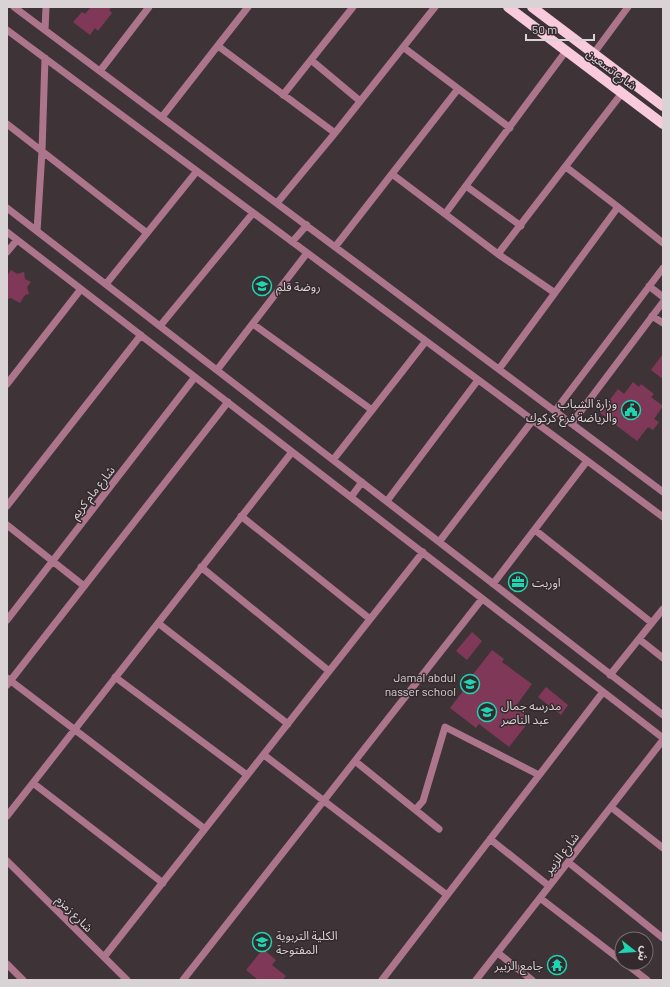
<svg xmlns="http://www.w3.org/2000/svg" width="670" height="987" viewBox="0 0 670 987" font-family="Barlow,'Noto Sans Arabic',sans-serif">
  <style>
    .building { fill: #803858 }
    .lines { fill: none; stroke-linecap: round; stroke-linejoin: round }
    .minor { stroke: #ad758b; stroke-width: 7 }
    .major { stroke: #f8cadb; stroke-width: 10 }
    .labels { text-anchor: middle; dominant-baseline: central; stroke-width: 3; stroke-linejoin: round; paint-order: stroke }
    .street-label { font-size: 12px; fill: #d9d3d5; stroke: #342a2e }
    .poi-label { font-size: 12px; fill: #d9d3d5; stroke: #342a2e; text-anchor: start }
  </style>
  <rect width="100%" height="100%" fill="#3e3438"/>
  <path class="building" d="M91,7H112L109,10L112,13L98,31L95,28L90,35L73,22L82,12L85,14Z
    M11,270L17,274L24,272L25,279L31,282L27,287L29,294L25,295L20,303L11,298L7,299V276Z
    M663,354V379L651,370Z
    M633,382L639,387L641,384L654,394L651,397L663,406L654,419L659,422L653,430L648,427L637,441L600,413L618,389L624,394Z
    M472,632L482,641L467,660L456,651Z
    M492,650L504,659L502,662L532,684L515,707L531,719L509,747L479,724L476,728L450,708L473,678L471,677Z
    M546,687L568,705L561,715L538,697Z
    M263,949L276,960L272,965L286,976L282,980H258L246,970Z"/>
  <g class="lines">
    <path class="minor" d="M14,7L663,492
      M7,30L663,517
      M45,30L46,7
      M218,46L335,133
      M403,47L510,128
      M594,53L628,7
      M311,60L360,101
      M100,71L149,7
      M283,95L353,7
      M162,117L248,7
      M7,124L147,233
      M392,174L498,254L555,293
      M466,186L521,226
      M277,203L335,133L435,7
      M618,207L663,243
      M7,208L663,715
      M445,214L566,51
      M37,231L42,151L45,58
      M7,232L663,738
      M292,242L307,225
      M335,247L458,89
      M7,252L17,240
      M498,254L622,93
      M106,284L197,171
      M649,286L663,297
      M652,316L663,323
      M253,324L372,410
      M160,326L253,213
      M499,369L618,207L566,167
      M217,370L307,253
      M7,384L81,289
      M555,411L663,268
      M572,423L663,302
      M333,460L426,341
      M351,497L362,482
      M387,501L478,380
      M7,506L141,335
      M241,516L370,619
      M7,525L84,586
      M535,530L652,623
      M439,542L533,420
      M201,567L329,671
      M493,584L587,461
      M7,620L195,377
      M158,623L288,724
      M639,639L663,658
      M610,675L663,609
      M115,677L247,775
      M7,678L205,829
      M7,685L228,402
      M264,755L447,895
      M355,761L439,829
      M33,783L163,883
      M611,807L663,848
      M416,809L423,801L445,727L539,775
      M7,816L292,452
      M490,839L549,886
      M7,861L127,980
      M568,862L663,938
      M540,898L622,961
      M498,953L532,980
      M104,957L423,552
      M625,963L647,980
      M7,964L23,980
      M183,980L482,599
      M382,980L603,692
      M476,980L663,740"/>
    <path class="major" d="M508,7L663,124
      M532,7L663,106"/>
  </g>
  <defs>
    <g id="school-ring" transform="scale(1)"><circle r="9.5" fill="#342a2e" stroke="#1dd5b1" stroke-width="1.5"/><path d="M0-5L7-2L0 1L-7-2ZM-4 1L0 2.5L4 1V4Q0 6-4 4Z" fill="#1dd5b1"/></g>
    <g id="civic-ring" transform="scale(1)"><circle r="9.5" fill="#342a2e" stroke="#1dd5b1" stroke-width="1.5"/><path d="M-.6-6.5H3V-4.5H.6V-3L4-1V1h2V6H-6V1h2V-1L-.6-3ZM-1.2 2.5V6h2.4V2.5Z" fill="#1dd5b1"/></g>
    <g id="office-ring" transform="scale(1)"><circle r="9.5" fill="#342a2e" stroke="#1dd5b1" stroke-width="1.5"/><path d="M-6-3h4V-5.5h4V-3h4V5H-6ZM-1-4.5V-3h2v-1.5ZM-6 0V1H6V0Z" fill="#1dd5b1"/></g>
    <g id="university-ring" transform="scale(1)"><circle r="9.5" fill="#342a2e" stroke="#1dd5b1" stroke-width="1.5"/><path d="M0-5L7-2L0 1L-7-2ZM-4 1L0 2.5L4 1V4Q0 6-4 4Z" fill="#1dd5b1"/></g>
    <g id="temple-ring" transform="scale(1)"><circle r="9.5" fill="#342a2e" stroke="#1dd5b1" stroke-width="1.5"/><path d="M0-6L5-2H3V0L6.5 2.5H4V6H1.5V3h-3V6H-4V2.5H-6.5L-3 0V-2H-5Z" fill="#1dd5b1"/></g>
  </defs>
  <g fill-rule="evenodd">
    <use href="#school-ring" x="262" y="286"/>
    <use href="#civic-ring" x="631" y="410"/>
    <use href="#office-ring" x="518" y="582"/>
    <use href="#school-ring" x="470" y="684"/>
    <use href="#school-ring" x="487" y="712"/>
    <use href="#university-ring" x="262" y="942"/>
    <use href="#temple-ring" x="557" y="965"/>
  </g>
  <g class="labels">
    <g class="street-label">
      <text transform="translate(612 69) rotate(37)">شارع تسعين</text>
      <text transform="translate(92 492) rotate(-52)">شارع مام كريم</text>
      <text transform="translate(561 853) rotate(-52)">شارع الزبير</text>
      <text transform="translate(75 913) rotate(45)">شارع زمزم</text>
    </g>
    <g class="poi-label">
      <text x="276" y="286">روضة قلم</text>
      <text x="617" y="403" text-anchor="end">وزارة الشباب<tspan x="617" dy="14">والرياضة فرع كركوك</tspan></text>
      <text x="532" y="582">اوربت</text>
      <text x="456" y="677" text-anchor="end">Jamal abdul<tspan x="456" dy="14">nasser school</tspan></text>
      <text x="501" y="705">مدرسه جمال<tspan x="501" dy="14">عبد الناصر</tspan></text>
      <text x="276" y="935">الكلية التربوية<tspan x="276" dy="14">المفتوحة</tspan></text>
      <text x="543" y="965" text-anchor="end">جامع الزبير</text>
    </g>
  </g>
  <rect width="670" height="987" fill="none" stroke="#d9d3d5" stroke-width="16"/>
  <g transform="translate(634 951) rotate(107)"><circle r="19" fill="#342a2e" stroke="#766e71"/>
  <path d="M0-3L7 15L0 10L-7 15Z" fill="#1dd5b1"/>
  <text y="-6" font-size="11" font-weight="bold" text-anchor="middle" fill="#d9d3d5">ش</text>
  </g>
  <path d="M526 34v6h68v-6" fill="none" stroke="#d9d3d5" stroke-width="2"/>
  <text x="532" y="34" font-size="12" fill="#d9d3d5" stroke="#342a2e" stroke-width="3" paint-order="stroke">50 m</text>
</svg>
